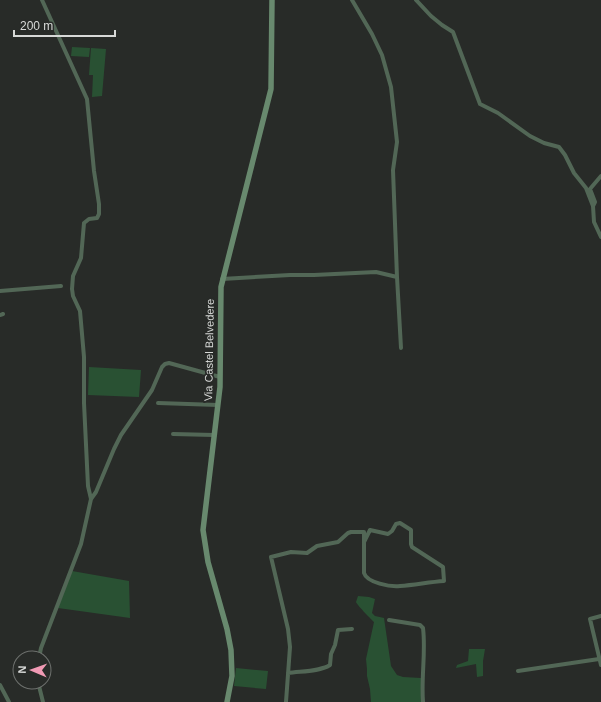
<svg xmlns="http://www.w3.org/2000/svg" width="601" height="702" viewBox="0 0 601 702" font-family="Arial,sans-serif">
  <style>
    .green { fill: #295133 }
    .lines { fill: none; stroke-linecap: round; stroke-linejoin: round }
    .street { stroke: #526756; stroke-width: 4 }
    .secondary { stroke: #68896e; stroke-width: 5.5 }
    .labels { text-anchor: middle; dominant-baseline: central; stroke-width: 3.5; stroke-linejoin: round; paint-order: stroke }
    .street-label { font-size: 11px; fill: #d7d9d7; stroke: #282b28 }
  </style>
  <rect width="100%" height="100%" fill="#282b28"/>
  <path class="green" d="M72,47L90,48L89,57L71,56Z
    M91,48L106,49L102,96L92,97L93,75H89Z
    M89,367L141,370L139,397L88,395Z
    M72,571L129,581L130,618L58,608Z
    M358,596L369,597L375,599L372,613L375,616L384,618L391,666L397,675L403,677L421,678V702H371L370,689L367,676V669L366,659L374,622C370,618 357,605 356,602Z
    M469,649H485L483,661V676L477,677L476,664L456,668L457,665L468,661Z
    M236,668L268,671L266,689L234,686Z"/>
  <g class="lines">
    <path class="street" d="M42,0L87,99L94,171L99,204V214L97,218L89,219L84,223L81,258L73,276L72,289L73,296L80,311L84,357V403L88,486L91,499
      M352,0L372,34L382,55L391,87L397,142L393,170L397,277L401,348
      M416,0L431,16L442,25L453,32L480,104L498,113L530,136L544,143L559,147L565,155L574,173L586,188L593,206L594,222L601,237
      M593,206L595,202L590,189L601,176
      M222,279L290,275H314L376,272L397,277
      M0,291L61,286
      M0,315L3,314
      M158,403L218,405
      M173,434L214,435
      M601,616L590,619L601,665
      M389,620L420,625L423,628C426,652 421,677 423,702
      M39,658L41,648L81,544L91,499L96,492L114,449L121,435L152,390L162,367L165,364L169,363L220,377
      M518,671L599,659
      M288,673C300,671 319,672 330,665L331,654L335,645L338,630L352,629
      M38,682L43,702
      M0,685L9,702
      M286,702L290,647L288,629L271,557L291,552L307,553L317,546L338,542L348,533L351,532H364V573C367,583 391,587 400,586C415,585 429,582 444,581L443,567L412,547L411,544V530L400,523L396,524L392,531L388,534L370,530L364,542"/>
    <path class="secondary" d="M227,702L232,676L231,650L227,629L208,562L203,530L220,387L221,287L271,89L272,0"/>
  </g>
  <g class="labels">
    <g class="street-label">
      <text transform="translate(209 350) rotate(-89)">Via Castel Belvedere</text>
    </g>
  </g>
  <g transform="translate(32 670) rotate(272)"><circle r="19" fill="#282b28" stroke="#6e716e"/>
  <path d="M0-3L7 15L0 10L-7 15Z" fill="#f09ab4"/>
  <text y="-6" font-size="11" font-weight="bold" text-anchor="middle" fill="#d7d9d7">N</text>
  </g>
  <path d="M14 30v6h101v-6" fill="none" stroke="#d7d9d7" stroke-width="2"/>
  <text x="20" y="30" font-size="12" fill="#d7d9d7" stroke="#282b28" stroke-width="3" paint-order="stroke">200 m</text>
</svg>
